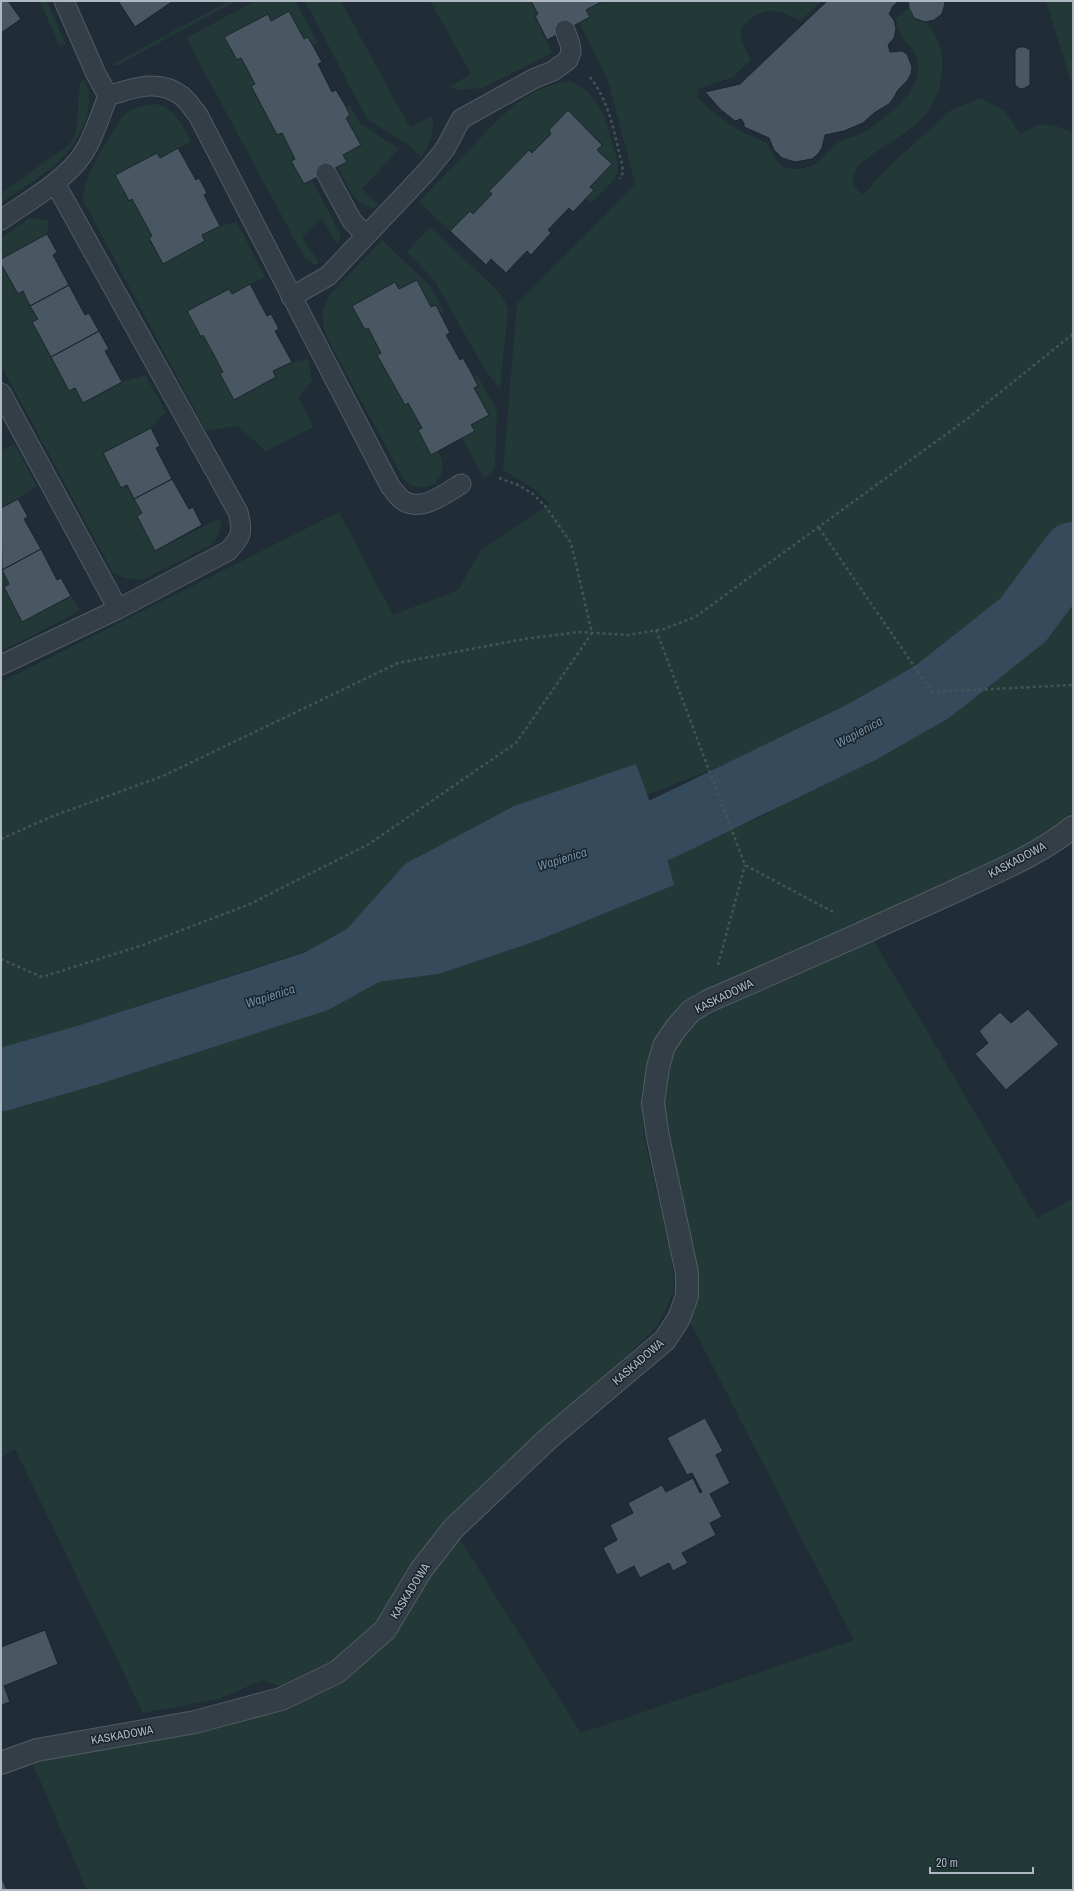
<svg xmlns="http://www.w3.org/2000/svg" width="1074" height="1891" viewBox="0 0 1074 1891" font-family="'Archivo Narrow',sans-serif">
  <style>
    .green { fill: #233937 }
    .water { fill: #354b5c }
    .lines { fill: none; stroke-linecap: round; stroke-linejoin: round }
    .river { stroke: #354b5c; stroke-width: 62 }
    .building { fill: #495762; stroke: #1b252d }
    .service-casing { stroke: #515c64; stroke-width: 21 }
    .minor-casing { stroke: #515c64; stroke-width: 24 }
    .path { stroke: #425555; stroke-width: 2.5; stroke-dasharray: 3 3; stroke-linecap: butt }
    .service { stroke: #343e46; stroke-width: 19 }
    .minor { stroke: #343e46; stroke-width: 22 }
    .labels { text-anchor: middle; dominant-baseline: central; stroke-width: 3; stroke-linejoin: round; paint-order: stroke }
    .street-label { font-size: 12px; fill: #aeb9c3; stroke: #19232b }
    .water-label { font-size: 13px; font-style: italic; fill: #708ea6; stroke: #19232b }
  </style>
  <rect width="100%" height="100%" fill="#202c36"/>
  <path class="green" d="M40,1H47L66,45L58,44Z
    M229,1H236L116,66L111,65Z
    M255,1H295L318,43L313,46L308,37L304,39L289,11L271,21L267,14L224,37L237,60L241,58L255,84L251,87L277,135L282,133L295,159L291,162L304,184L312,180L340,233V240L337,243L321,218L302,237L319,262L315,265L305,259L186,38Z
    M305,1H341L410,128L432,116C435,132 431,144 421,157L407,144L367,119Z
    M430,1H531L538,14L535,17L552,53L483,88L459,90L448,87L471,74Z
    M603,1H822L800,21C775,8 762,6 741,28L742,42L751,60L733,77L700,88C696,93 697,96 701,101C721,119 740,134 766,142C771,150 775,162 783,167C786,168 792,168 795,169C818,170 824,152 840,141C846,138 854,137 860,134C877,126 916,94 918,74C921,50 907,48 899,31C897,28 897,23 896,19L909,8C915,19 915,15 924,21C932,26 939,41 941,50C945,71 940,97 926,114C909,134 885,144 865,160C859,164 853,173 853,180C853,186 859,191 863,195L886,169L950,111L979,98L1005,111L1020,135C1043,120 1049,123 1073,133V522L1002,615L851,715L647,795L636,764L405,864L336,941L1,1051V682L339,512L393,615L458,590L481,550L550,504L534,489L503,470L517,304L635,184L609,84L597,58L579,23L586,10Z
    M1046,1H1073V90L1072,85Z
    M84,80C86,85 89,90 89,95C90,101 88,109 87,116C75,159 36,179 1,203V193L70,144L76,132L80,83Z
    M569,81C600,94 605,116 613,146C615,153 619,163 618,170C615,183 600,194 591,203L586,199L593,190L590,187L612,164L597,150L602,144L568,110L549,130L551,134L532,153L489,191L492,194L473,214L469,212L450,231L419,202C436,183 454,165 472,147C500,117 526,87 569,81Z
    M156,104C175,108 183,126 191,142L160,158L157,153L116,175L129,201L132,199L152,236L149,239L163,264L205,241L202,235L220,226L237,222L265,277L232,294L228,289L187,311L201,336L203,335L223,372L234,400L276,377L273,371L292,362L308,359L312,381L298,397L313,427L266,451L237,426L206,431L83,200C83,175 110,137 123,115C133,108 143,105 156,104Z
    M349,105L360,123L399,149L362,189L378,204L374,208C354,207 346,182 337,166L343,155L360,145L346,118L350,115L346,107Z
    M29,218L49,220L47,234L1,259V239Z
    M430,227L495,288C502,295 506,301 508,311L500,389L483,367L435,281L407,252Z
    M382,240L430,286L444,312L440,314L435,305L431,307L417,280L399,289L395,282L352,306L365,330L368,328L381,353L378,355L405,405L408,403L422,428L418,430C424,436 434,443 438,451C453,476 428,500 404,480L327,338C322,321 319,310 330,295Z
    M1,264L17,294L23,291L83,403L122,382L145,375L166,412L151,428L103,454L121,488L127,485L142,513L137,516L155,551L218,519L222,524L216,539L209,546L144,579C132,580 124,579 113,573L1,365Z
    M477,375L497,410L495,469L484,478L462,438L475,431L471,425L489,415L474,388L478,386L474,377Z
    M15,445L37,486L18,499L1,508V450Z
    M1,568L9,584L4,587L22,621L71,596L80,610L65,619L1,651Z
    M1073,582V817L1008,857L708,992L677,1009L654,1043L641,1096L644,1137L672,1260L674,1291L657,1327L444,1527L381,1623L331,1665L285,1688L263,1680L219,1699L143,1713L15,1449L1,1458V1095L254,1023L354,985L439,974L539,940L673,885L667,857L765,815L940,706L1034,631Z
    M873,939L1037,1218L1073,1198V1890H87L33,1764L71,1752L302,1701L414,1598L458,1536L581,1733L854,1640L688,1318L667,1143L661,1079L670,1049L685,1027L719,1005Z"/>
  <path class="water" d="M636,764L660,830L674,885L539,940L439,974L354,985L336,941L405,864L514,806Z"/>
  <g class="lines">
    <path class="river" d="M579,854L660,830L860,733L932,692L1023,620L1073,553
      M1,1080L88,1055L317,981L420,924"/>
  </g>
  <path class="building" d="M1,1H8L21,19L1,33Z
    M118,1H173L135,27Z
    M531,1H603L586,10L590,17L547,40L535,16L538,14Z
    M827,1H899L893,6L889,14L894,20L896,29L894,38L888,45L890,52L902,51L907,54L912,67L911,74L907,81L898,90L893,99L889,104L874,113L863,123L844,131L825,135L822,148L818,154L812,159L795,162L782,158L774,150L769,138L744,127V123L741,119L735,121L720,109L705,92L740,84Z
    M908,1H945L944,7L942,14L934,20L925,22L914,18L909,8Z
    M289,11L304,39L308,37L322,62L318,64L332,92L336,90L344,103L350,115L346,118L361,145L343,155L347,162L304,184L291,161L295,159L282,133L277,135L251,86L255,84L241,58L237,60L224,37L268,14L271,21Z
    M1019,47H1025L1030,50V85L1025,88L1020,89L1015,85V50Z
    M568,110L602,145L597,150L612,164L590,187L594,190L573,212L569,208L548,230L551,233L531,255L527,251L506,273L491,259L486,265L450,231L470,211L473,214L492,194L489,191L529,150L532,153L551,134L549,130Z
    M178,148L196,180L199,178L207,193L204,195L220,226L202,235L205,241L163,264L149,238L152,236L132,199L129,201L115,175L157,153L160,158Z
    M47,234L57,252L53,255L69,285L30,306L23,291L18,294L1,264V259Z
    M417,280L431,307L436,305L450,333L446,335L460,360L463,358L471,372L478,386L474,388L489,415L471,425L475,431L431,455L418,430L422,428L408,403L405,405L377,355L381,353L368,328L365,330L352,306L395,282L399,289Z
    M250,284L267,316L271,314L279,329L275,331L292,362L273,371L276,377L234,400L220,374L223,372L203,335L201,337L187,311L229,289L232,294Z
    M69,285L85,315L89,313L99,331L51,357L32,322L38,319L30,306Z
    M99,331L109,349L105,351L122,382L83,403L75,388L69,391L51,357Z
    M151,428L160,446L156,448L172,479L134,499L127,485L121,488L103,453Z
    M172,479L189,509L193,507L202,525L155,551L137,516L142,513L134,499Z
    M18,499L28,517L24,519L41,549L2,570L1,508Z
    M41,549L57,580L61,578L71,596L22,622L4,587L9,584L2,570Z
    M1028,1009L1059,1044L1006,1090L975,1054L988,1043L979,1031L1000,1012L1011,1023Z
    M705,1418L723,1451L716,1455L730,1483L710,1494L722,1517L710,1523L716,1535L682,1553L688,1563L673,1571L669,1563L640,1578L634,1566L617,1575L603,1548L617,1540L610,1525L633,1513L628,1503L662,1485L666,1492L693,1478L700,1493L702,1492L692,1473L687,1475L667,1438Z
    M45,1630L58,1664L4,1686L10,1702L1,1705V1647Z
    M1,1876L7,1890H1Z"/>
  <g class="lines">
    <g class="service-casing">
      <path id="service" d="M108,96C133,88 159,78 182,96C188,101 193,109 198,115L390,486C393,490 397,495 400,498C418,515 445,494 461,484
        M326,173L352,221L366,235
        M55,183L238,512C243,531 242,537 228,551L118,609
        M1,220C27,202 56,186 77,162C92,144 99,118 108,96L96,74L64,1
        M291,297L328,276L428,170L445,149L461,119L535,78L553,71L568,60L571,52L570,44L565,30
        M1,393L118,609L1,665"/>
    </g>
    <g class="minor-casing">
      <path id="minor" d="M1,1763L37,1750L195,1722L281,1699L337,1672L385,1630L421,1570L453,1529L550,1437L665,1340L679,1318L687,1296V1273L658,1137L653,1103L658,1067L664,1046L676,1028L691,1011L708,1001C789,966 870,930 951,893C991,874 1039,855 1073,827"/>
    </g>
    <path class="path" d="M590,77C610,103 614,133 622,164L623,172L620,179
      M819,528L932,692L1073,685
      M656,630L745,865L835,913
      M1,839L53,816L163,776L398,663L524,639L579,632L628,635L664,629L695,617L967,419L1073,334
      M1,959L42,977L143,945L250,904L369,844L516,743L592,633L571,543L546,507L533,494L518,485L499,478
      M718,965L745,865"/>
    <use href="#service" class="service"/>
    <use href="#minor" class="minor"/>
  </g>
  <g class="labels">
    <g class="street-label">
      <text transform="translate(1017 860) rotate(-28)">KASKADOWA</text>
      <text transform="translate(724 996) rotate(-26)">KASKADOWA</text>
      <text transform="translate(638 1362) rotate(-41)">KASKADOWA</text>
      <text transform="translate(410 1591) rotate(-58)">KASKADOWA</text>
      <text transform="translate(122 1735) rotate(-10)">KASKADOWA</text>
    </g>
    <g class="water-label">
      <text transform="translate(859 732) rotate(-28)">Wapienica</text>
      <text transform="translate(562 859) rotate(-17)">Wapienica</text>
      <text transform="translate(270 996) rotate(-18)">Wapienica</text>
    </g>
  </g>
  <rect width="1074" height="1891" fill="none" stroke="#aeb9c3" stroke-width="4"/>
  <path d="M930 1867v6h103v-6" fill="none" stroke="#aeb9c3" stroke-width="2"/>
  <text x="936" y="1867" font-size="12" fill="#aeb9c3" stroke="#19232b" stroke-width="3" paint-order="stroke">20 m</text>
</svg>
